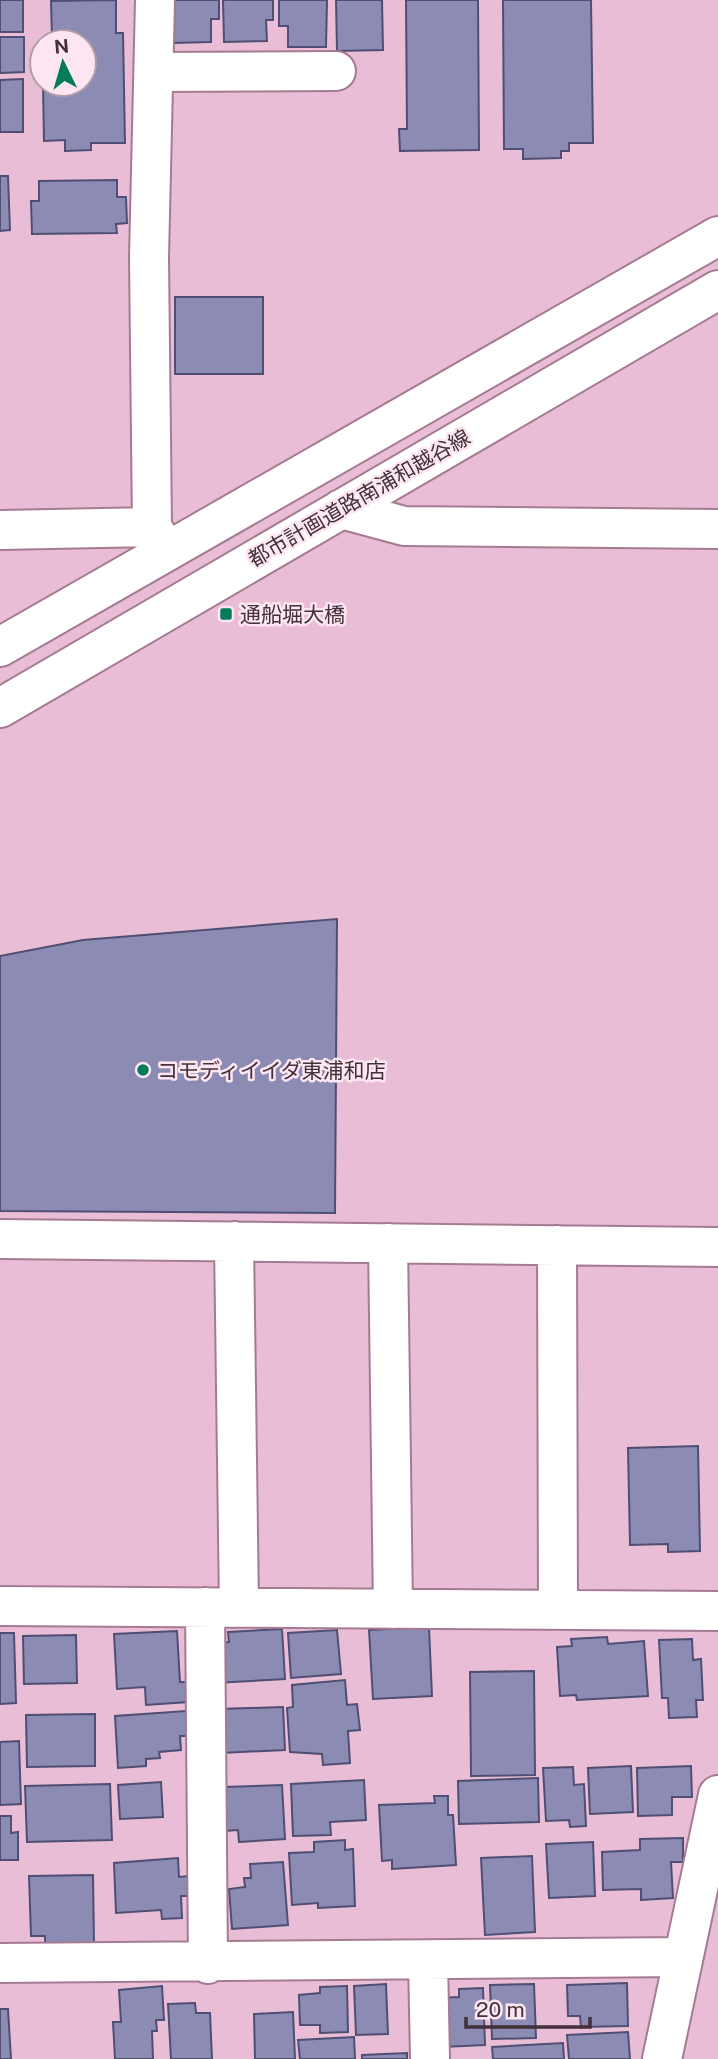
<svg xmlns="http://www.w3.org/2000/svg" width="718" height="2059" viewBox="0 0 718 2059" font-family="'Public Sans','Noto Sans JP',sans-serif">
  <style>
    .building { fill: #8b8bb4; stroke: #4f4e73; stroke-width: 2 }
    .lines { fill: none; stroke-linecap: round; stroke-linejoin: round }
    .minor-casing { stroke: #a57b92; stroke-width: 42 }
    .minor { stroke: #fff; stroke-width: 38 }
    .poi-dot { fill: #057b58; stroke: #fde6f2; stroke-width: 2.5 }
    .labels { text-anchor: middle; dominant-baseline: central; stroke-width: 5; stroke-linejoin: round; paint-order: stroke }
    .street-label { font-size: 21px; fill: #42303a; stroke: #fde6f2 }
    .poi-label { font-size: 21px; fill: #42303a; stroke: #fde6f2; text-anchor: start }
  </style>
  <rect width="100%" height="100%" fill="#eabdd6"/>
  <path class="building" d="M0,0H23V32H0Z
    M116,0V33H123L125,143H91V150L65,151V140L44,141L43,84H84V42H42V38H52L51,1Z
    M172,0H219V19H211V42L173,43Z
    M223,0H273V20H266L267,41L224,42Z
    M279,0H327L326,47H288V26H279Z
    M336,0H382L383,50L337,51Z
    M406,0H478L479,150L400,151L399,129H407Z
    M503,0H591L593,143H569V151H561V158L523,159V149H504Z
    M0,37H24V72L0,73Z
    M23,79V132H0V80Z
    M0,176H8L10,230L0,231Z
    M117,180V197H126L127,223L116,224L117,233L32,234L31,201H39V181Z
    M175,297H263V374H175Z
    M337,919L335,1213L0,1211V956L83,940Z
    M698,1446L700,1551L668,1552V1544L630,1545L628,1448Z
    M429,1627L432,1696L373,1699L369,1630Z
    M282,1629L285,1679L216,1683L213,1643L229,1642L228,1632Z
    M337,1630L341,1674L291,1678L288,1633Z
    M177,1631L180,1682H186L188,1702L146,1705L145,1687L117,1689L114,1634Z
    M0,1633H14L16,1703L0,1704Z
    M76,1635L77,1683L24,1684L23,1636Z
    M607,1637L608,1644L644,1641L648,1696L577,1700L576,1695L560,1696L557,1647L572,1646L571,1639Z
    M692,1639L693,1660L701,1659L703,1700H696L697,1717L669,1718L668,1698H662L659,1640Z
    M534,1671L535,1775L471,1776L470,1672Z
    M345,1680L347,1705L357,1704L360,1730L348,1731L350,1763L323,1765L322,1754L290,1752L287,1708L293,1707L292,1685Z
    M283,1707L285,1750L221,1753L219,1709Z
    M186,1711L187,1736H180L181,1750L159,1752L160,1758L146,1759V1766L118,1768L115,1716Z
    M95,1714V1766L27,1767L26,1715Z
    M19,1741L21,1804L0,1805V1742Z
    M631,1766L633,1812L590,1814L588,1768Z
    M691,1766L692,1797H672V1815L638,1816L637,1768Z
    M573,1767L574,1785L584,1784L586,1826L570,1827L569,1820L546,1821L543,1768Z
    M538,1778L539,1822L459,1824L458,1781Z
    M364,1780L366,1820L330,1822L331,1835L293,1836L291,1784Z
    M161,1782L163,1817L120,1819L118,1785Z
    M110,1784L112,1840L27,1842L25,1786Z
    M282,1785L285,1839L239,1842L238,1830L225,1831L223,1787Z
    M434,1796H448V1815H453L456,1865L392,1869V1860L382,1861L379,1805L435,1803Z
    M0,1816H11V1833L18,1832V1860H0Z
    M683,1838V1862H671L673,1898L641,1900V1889L603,1890L602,1852L640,1850V1839Z
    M345,1840V1850L353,1849L355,1906L318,1908V1903L292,1905L289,1853L314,1852V1842Z
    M593,1842L595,1896L549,1898L546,1844Z
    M532,1856L535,1932L485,1935L481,1858Z
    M178,1858L179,1877L188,1876L189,1896H181L182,1918L162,1919L161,1910L116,1913L114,1863Z
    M283,1862L288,1925L232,1929L229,1889L245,1887L244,1878H251L250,1864Z
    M93,1875L94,1945L45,1946V1936H31L29,1876Z
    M627,1983L628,2026L581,2027L580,2016H568L567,1985Z
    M386,1984L388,2034L356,2035L354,1986Z
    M534,1984L536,2038L492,2039L490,1985Z
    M162,1986L164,2020H156L157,2031H152L153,2059H115L113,2022H121L119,1990Z
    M347,1986L348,2032L320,2033V2025H300L299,1995L320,1993V1987Z
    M483,1988L485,2045L442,2047L440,1998L459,1997V1989Z
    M195,2003L196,2013H210L212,2059H171L168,2004Z
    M0,2009H8L11,2059H0Z
    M293,2012L295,2059H255L254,2014Z
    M628,2032L630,2059H569L567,2035Z
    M354,2037L355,2059H300L298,2040Z
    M563,2043L564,2059H493L492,2047Z
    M407,2053V2059H362V2055Z"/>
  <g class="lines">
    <g class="minor-casing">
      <path id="minor" d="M154,72L336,71
        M341,509L404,526L718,529
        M152,527L149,257L155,0
        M0,530L152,527L166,550
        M0,647L718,236
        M0,708L718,290
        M0,1239L718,1247
        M234,1241L239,1607
        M388,1243L393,1609
        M557,1245L558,1610
        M0,1606L718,1611
        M205,1607L208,1964
        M428,1960L430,2059
        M0,1963L683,1957
        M662,2059L718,1795"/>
    </g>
    <use href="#minor" class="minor"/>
  </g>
  <g class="poi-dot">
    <rect x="219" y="607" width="14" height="14" rx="3.5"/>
    <circle cx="143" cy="1070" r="7"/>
  </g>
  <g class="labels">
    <g class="street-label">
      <text transform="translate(359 498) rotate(-30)">都市計画道路南浦和越谷線</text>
    </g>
    <g class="poi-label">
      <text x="240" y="614">通船堀大橋</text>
      <text x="157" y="1070">コモディイイダ東浦和店</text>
    </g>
  </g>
  <g transform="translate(63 63) rotate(355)"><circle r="33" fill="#fde6f2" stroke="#b29da8" stroke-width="2"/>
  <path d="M0-5L12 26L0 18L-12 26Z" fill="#057b58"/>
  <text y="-10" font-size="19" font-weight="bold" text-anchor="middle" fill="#42303a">N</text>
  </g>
  <path d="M466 2017v10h124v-10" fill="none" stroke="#42303a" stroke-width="3.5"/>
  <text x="476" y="2017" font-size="21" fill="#42303a" stroke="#fde6f2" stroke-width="5" paint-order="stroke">20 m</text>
</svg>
